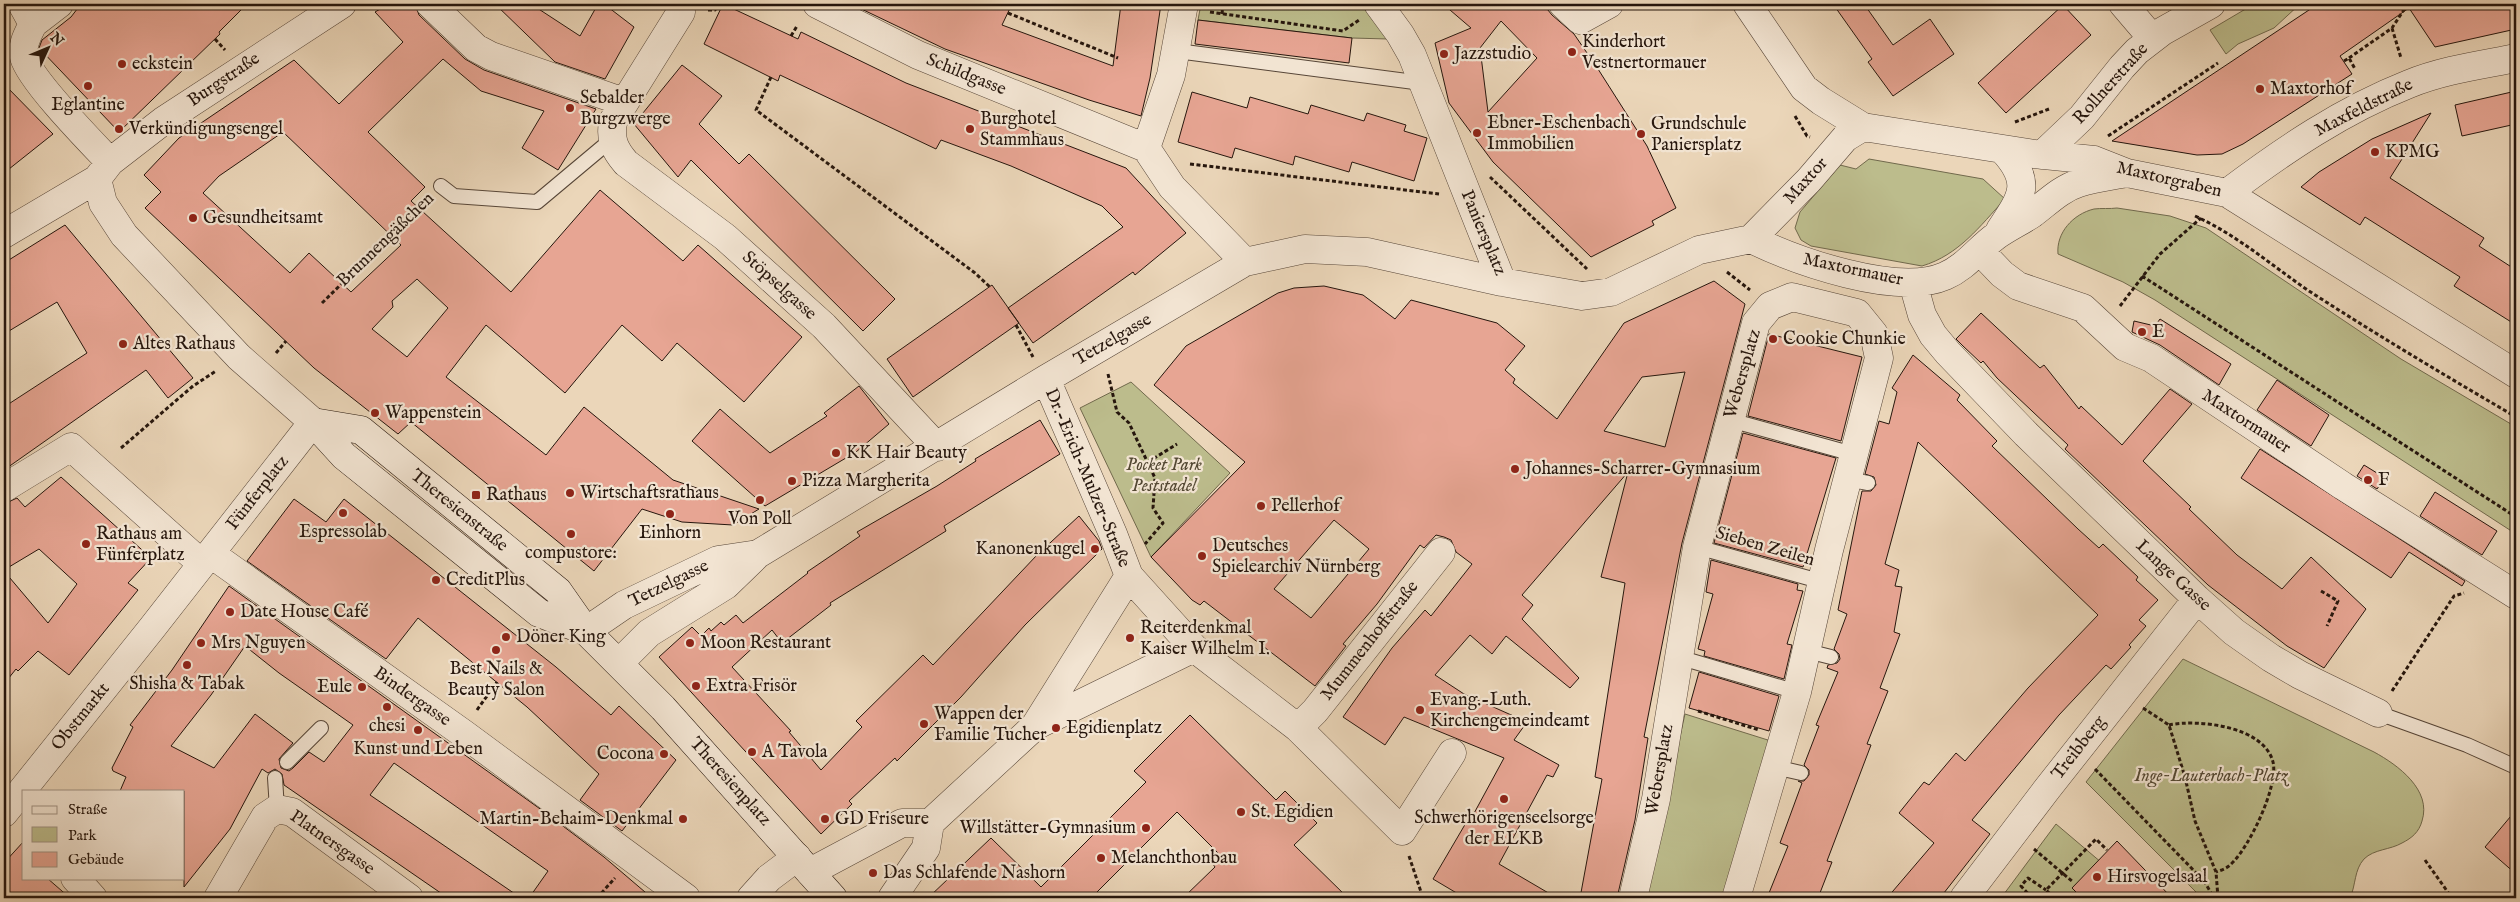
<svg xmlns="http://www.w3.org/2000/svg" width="2520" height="902" viewBox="0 0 2520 902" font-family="'IM FELL English',serif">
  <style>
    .green { fill: #bcbc8c; stroke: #71694c }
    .building { fill: #e7a593; stroke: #26160d; fill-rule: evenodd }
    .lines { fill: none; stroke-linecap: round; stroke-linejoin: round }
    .lane-casing { stroke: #574638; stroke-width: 16 }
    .street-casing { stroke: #574638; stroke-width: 29 }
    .secondary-casing { stroke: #26160d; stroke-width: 29 }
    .path { stroke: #26160d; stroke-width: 3; stroke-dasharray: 4 2.5; stroke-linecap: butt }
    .lane { stroke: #f2e4d2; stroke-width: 14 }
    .street { stroke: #f2e4d2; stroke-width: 28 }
    .secondary { stroke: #f2e4d2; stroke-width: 28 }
    .poi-dot { fill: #8f2418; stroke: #f2e4d2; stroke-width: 2 }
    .labels { text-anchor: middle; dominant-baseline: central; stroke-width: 4.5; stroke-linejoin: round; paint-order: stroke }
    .poi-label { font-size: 18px; fill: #26160d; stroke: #f2e4d2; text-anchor: start }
    .street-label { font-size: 18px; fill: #26160d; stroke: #f2e4d2 }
    .park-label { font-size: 18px; font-style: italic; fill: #534833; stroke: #f2e4d2 }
  </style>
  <rect width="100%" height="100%" fill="#ebd6b9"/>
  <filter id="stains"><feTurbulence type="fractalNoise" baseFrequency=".004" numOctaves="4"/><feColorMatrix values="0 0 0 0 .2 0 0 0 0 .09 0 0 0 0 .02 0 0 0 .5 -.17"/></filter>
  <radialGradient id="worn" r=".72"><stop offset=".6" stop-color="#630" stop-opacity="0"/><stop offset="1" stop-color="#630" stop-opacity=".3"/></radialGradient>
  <path class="green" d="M1201,4H1335L1338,7L1342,4H1361L1388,39L1352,38L1198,20Z
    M2254,4H2300L2274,28L2238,44L2226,54L2210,30Z
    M1869,159L1983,179L2005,199C1980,226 1959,255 1922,266L1811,246L1801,240L1795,228L1800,212L1840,165L1856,169Z
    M2117,208L2170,216L2206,228L2401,359L2516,427V534L2155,300L2123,282L2058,254C2056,233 2073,214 2094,209C2101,208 2110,209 2117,208Z
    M1131,382L1230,473L1151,557L1080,408Z
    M2183,659L2374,752C2398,765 2432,790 2422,821C2419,832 2412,838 2402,843C2390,850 2374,849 2364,859C2354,870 2356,885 2350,898H2202L2086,782Z
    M1685,714L1771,741L1723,898H1644Z
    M2056,824L2102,863L2072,888L2082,898H2001Z"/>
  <path class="building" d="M81,4H247L219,32L220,34L119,132L39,48L42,40L71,17Z
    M389,4H415L419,15L465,59L484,70L596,109L558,170L522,148L544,111L481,91L443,59L368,132L425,187L411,201L511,292L600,190L683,261L698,245L802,337L744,402L677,343L662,361L622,325L565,393L486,325L446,377L546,455L584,407L673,480L759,509L733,525L682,522L642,509L594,571L411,422L398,434L314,368L145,208L161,192L144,175L179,138L294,60L339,104L403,42L375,12ZM283,132L401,245L351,292L309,253L290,273L203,193L219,176ZM417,279L448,308L407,357L372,329L393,307L392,301Z
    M495,4H531L580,36L598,4H604L634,27L605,79L555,62Z
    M723,4L798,39L801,32L906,83L1126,168L1186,233L1135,275L1133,272L1033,343L1008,308L1123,227L1102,206L1011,166L941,140L936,149L780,75L778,81L704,44Z
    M851,4H946L960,9L964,4H1012L1002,25L1113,66L1121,4H1161L1150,78L1141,116L1089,100L945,49Z
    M1443,4H1543L1552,15L1574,34L1598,69L1647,146L1676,208L1652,221L1654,225L1591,257L1493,162L1449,103L1435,43L1471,28ZM1501,21L1537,58L1488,112L1480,48Z
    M1833,4H1864L1893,45L1930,19L1954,54L1893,96L1868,62L1872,59Z
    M2318,4H2516V29L2435,47L2409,8L2340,56L2352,74L2243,144L2222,154L2197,155L2112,141Z
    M2063,5L2091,35L2006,113L1978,83Z
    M1198,20L1352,38L1349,63L1195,44Z
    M682,65L722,96L699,124L739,164L749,154L895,299L863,331L691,160L678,177L634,124Z
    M4,84L53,134L4,173Z
    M2516,91V124L2462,136L2455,105Z
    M1192,92L1247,108L1250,97L1308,114L1311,105L1364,121L1367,113L1406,125L1404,131L1427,138L1414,181L1352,162L1349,172L1295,156L1293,165L1235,148L1232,158L1178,142Z
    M2431,113L2390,178L2484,238L2479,246L2516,270V325L2454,286L2460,277L2365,217L2360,225L2301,187L2319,172L2372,139Z
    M65,225L193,378L168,398L146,370L4,470V407L87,353L57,302L4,334V263Z
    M1714,281L1745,304L1682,543L1644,737L1648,738L1635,820L1617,898H1580L1602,779L1595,777L1625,583L1601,577L1628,472L1522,595L1533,605L1522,619L1579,678L1570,688L1506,636L1492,654L1470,635L1435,675L1464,694L1527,722L1514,740L1559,765L1553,777L1547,775L1499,864L1557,898H1465L1433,879L1470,816L1472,817L1504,758L1404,717L1385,745L1343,717L1392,648L1425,610L1431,616L1472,564L1456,552L1451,540L1444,537L1436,535L1424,548L1420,545L1377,604L1343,644L1346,646L1315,686L1204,601L1200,605L1192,600L1151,557L1245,462L1154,385L1186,346L1278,293L1294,288L1324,286L1363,295L1395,319L1411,300L1497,323L1525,346L1505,370L1515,379L1513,383L1557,419L1624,323ZM1685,372L1665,447L1604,431L1642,377ZM1334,520L1369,549L1311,618L1274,589Z
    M992,285L1019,323L913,397L887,359Z
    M1981,313L2040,368L2044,365L2079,409L2081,406L2122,445L2170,389L2192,404L2143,461L2191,507L2189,509L2237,555L2282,589L2311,557L2366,609L2324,668L2287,646L2208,585L2065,449L2068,445L1997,378L1983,361L1981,363L1963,346L1956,339Z
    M2160,319L2231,364L2219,385L2160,345L2132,332L2134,321L2155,326Z
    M1769,334L1862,357L1841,441L1748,416Z
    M1913,355L1960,395L1957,400L1997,441L1992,446L2078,529L2099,548L2103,544L2138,577L2136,580L2158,600L2139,620L2146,626L2129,645L2131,647L2111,669L2106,665L2059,715L1972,820L1990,834L1940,898H1887L1934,843L1899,813L1924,782L1929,785L1956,753L1965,761L2028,688L2098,615L1918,442L1885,564L1899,570L1895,586L1902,587L1894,632L1900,634L1880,688L1888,691L1867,744L1871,745L1827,861L1832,862L1818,898H1767L1788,846L1780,843L1802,783L1798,781H1804L1809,775V770L1804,765L1819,726L1816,725L1838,672L1827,668L1828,665L1837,663L1840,659L1839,654L1834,649L1847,614L1838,610L1862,491H1871L1876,485L1874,477L1865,474L1879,421L1889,424L1897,392L1892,388Z
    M2277,380L2329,415L2311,446L2257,410Z
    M859,386L889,424L856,452L765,506L692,441L720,409L770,453L827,416L824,413Z
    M1040,420L1060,454L944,526L946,531L830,603L831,605L782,643L772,630L732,667L791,731L789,732L821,770L862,727L856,721L923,655L933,665L1037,555L1079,516L1099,541L1102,549L1025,625L961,697L897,761L895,758L849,801L852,804L821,834L659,657L692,627L701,636L709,628L711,631L721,622L724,625L736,615L743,623L808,573L807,572L860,536L857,532L937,486L976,461L975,459Z
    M1743,433L1836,458L1803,567L1714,543Z
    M2260,449L2465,581L2462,586L2409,552L2391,578L2241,478Z
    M2364,465L2385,478L2377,489L2357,476Z
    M61,477L151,558L128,583L138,590L69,675L38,651L18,671L16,669L4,684V571L48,623L77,584L39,549L4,570V504L17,498L25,507Z
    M2435,492L2497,531L2482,555L2420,516Z
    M294,499L326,522L344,499L556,667L611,715L619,706L676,760L622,831L580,800L599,774L527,707L418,618L386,659L247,561Z
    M1711,560L1798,584L1797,590L1803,591L1787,644L1792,645L1784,679L1704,656L1705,651L1698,649L1713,594L1706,592Z
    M229,586L543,811L604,857L652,898H529L548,871L394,763L370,795L521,898H448L284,785L282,774L275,769L268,773L262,769L230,829L184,887V791H120L126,777L113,771L112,768L133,727L130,725L172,670ZM245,646L279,673L353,725L324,762L309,752L293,768L289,771L281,768L279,759L293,743L255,714L214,768L171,746L211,695Z
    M1699,672L1779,696L1769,731L1689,708Z
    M1190,715L1276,800L1285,791L1317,823L1294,845L1348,898H1183L1215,867L1213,864L1221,856L1177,812L1091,898H928L991,838L1041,887L1146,782L1134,771Z
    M2516,810V874L2485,847Z
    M24,841V878H47L70,898H4V863Z
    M2117,841L2172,898H2082L2072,888Z"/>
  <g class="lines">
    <g class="lane-casing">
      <path id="lane" d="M1177,51L1422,83
        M441,186L454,196L537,202L611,140
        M1730,420L1853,454
        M1847,479L1868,483
        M1697,547L1823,582
        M1807,651L1831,657
        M1678,657L1797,692
        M2378,713L2467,745L2516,767
        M287,762L321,728
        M1775,767L1801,773
        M275,778L277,809"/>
    </g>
    <g class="street-casing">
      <path id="street" d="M22,4L33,24C28,34 21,45 24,57C30,80 91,142 110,162
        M430,4L476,48L491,56L624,102
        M817,4L918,55L1146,148L1172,187L1245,262
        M1378,4L1400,34L1412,55L1502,282
        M1563,4L1580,20L1609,4
        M1747,4L1804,88L1821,101L1863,127L2034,154L2094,160L2127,173L2227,193L2516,374
        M2123,4L2152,38
        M681,12L613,121C610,140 614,149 626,163L725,237L824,326L937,447
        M33,24L59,4
        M1146,148L1171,75L1184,4
        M2042,155L2082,117L2122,67L2137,51L2163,31L2211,4
        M2227,193C2284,150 2343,110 2409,84C2443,70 2481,65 2516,58
        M2000,230C2022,197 2033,183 2003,150
        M4,234L97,179L110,162L163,121L342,4
        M1751,239C1796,261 1897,297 1945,276C1966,267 1978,249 1996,236C2007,228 2020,222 2032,214C2047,203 2060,189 2079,183C2094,178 2111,176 2127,173
        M1751,239L1809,180L1845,138L1863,127
        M1980,251L2002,274L2018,286L2083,308L2125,347L2151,358L2343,486L2516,595
        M1913,283L1922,315L1933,335L1948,353L2026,434L2197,599L2234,632L2271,658L2300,675L2378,713
        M1046,379L1113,534L1129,576L1194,648L1298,728L1402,831L1452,753
        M4,488L71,447L202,564
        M211,554L464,734L686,898
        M1129,576L1035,726L1194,648
        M586,631L624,605L718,560L758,554
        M619,663L649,633L726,585L758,554L1046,379L1245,262L1305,249L1367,252L1502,282L1582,296L1611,292L1699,250L1751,239
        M1298,728L1315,711L1441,552
        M4,813L152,628L313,422L239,357L124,235L103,203L97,179
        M930,823L1035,726
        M810,872L902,823H930L926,848L892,898
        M75,878L93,898
        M218,898L265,817L277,809L292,812L409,898
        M751,898L769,878L797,857
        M1633,898L1656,799L1697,547L1756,323L1770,306L1792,297L1857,313L1874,334L1879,358L1829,550L1797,692L1736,898
        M1964,898L2047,789L2197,599"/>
    </g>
    <g class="secondary-casing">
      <path id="secondary" d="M313,422L361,430L558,591L586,631L663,708L833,898
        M313,422L344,456L539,613L586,631"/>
    </g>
    <path class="path" d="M708,10H715L718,4
      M1210,12L1343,31L1359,20
      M1008,13L1118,58
      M1222,14L1223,4
      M2392,28L2401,58
      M791,36L797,26
      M215,39L225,50
      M2349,58L2392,28L2407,5
      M2344,61L2349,58L2355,69
      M771,77L756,110L975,273L990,287
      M1795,116L1807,136L1810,137
      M2015,122L2049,109
      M2108,136L2218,63
      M1190,164L1439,194
      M1490,177L1587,269
      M2195,216C2237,235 2271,265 2309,291C2377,335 2446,376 2516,417
      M1727,272L1750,290
      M2142,276L2516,517
      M322,303L427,200
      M2120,306L2160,254L2201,218
      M1016,325L1033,357
      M276,353L286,341
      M1108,374L1117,412L1129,423L1155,478L1153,508L1163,523L1145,544
      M121,448L193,386L216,371
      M1148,462L1177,444
      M2321,591L2338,601L2327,626
      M2392,691L2454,596L2464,593
      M2143,708L2169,725L2185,777L2195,821L2216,872L2218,898
      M477,710L497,682
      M1698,711L1759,730
      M2169,725C2198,719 2264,726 2273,762C2279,786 2248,850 2230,865C2226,869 2221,870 2216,872
      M2095,769L2204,881L2214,898
      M2034,849L2073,882
      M1409,856L1423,898
      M2425,860L2452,898
      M597,898L615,878
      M2014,898L2016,896L2019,898
      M2032,898L2021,886L2028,878L2046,890
      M2054,898L2046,890L2096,839L2107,850"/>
    <use href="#lane" class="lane"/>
    <use href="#street" class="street"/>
    <use href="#secondary" class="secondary"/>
  </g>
  <g class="poi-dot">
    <circle cx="1572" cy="52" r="5"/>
    <circle cx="1444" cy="54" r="5"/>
    <circle cx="122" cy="64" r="5"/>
    <circle cx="88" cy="86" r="5"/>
    <circle cx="2260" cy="89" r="5"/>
    <circle cx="570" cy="108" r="5"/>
    <circle cx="119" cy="129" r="5"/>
    <circle cx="970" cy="129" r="5"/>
    <circle cx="1477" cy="133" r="5"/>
    <circle cx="1641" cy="134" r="5"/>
    <circle cx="2375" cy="152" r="5"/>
    <circle cx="193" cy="218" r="5"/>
    <circle cx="2142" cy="332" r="5"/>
    <circle cx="1773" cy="339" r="5"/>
    <circle cx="123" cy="344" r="5"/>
    <circle cx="375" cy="413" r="5"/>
    <circle cx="836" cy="453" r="5"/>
    <circle cx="1515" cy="469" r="5"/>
    <circle cx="2368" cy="480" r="5"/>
    <circle cx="792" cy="481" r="5"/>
    <circle cx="570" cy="493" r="5"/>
    <rect x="471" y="490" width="10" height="10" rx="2.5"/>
    <circle cx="760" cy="500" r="5"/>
    <circle cx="1261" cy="506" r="5"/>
    <circle cx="343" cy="513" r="5"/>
    <circle cx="670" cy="514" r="5"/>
    <circle cx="571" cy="534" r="5"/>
    <circle cx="86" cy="544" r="5"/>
    <circle cx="1095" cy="549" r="5"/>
    <circle cx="1202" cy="556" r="5"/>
    <circle cx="436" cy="580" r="5"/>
    <circle cx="230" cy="612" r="5"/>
    <circle cx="506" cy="637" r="5"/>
    <circle cx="1130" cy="638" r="5"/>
    <circle cx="201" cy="643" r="5"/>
    <circle cx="690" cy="643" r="5"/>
    <circle cx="496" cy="650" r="5"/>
    <circle cx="187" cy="665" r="5"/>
    <circle cx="696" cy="686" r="5"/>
    <circle cx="362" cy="687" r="5"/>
    <circle cx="387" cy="707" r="5"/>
    <circle cx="1420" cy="710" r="5"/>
    <circle cx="924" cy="724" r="5"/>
    <circle cx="1056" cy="728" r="5"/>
    <circle cx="418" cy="730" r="5"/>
    <circle cx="752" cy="752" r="5"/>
    <circle cx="664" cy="754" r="5"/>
    <circle cx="1504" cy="799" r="5"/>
    <circle cx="1241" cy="812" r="5"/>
    <circle cx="683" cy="819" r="5"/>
    <circle cx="825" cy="819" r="5"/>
    <circle cx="1146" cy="828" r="5"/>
    <circle cx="1101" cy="858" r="5"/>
    <circle cx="873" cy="873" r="5"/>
    <circle cx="2097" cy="877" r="5"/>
  </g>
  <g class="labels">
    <g class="poi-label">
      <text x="1582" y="42">Kinderhort<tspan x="1582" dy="21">Vestnertormauer</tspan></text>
      <text x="1454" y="54">Jazzstudio</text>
      <text x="132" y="64">eckstein</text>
      <text x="2270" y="89">Maxtorhof</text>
      <text x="580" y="98">Sebalder<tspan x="580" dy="21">Burgzwerge</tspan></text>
      <text x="88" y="105" text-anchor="middle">Eglantine</text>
      <text x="980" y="119">Burghotel<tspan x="980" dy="21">Stammhaus</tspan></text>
      <text x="1487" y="123">Ebner-Eschenbach<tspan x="1487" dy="21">Immobilien</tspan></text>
      <text x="1651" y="124">Grundschule<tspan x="1651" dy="21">Paniersplatz</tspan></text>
      <text x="129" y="129">Verkündigungsengel</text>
      <text x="2385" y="152">KPMG</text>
      <text x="203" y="218">Gesundheitsamt</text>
      <text x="2152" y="332">E</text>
      <text x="1783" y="339">Cookie Chunkie</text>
      <text x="133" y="344">Altes Rathaus</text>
      <text x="385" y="413">Wappenstein</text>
      <text x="846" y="453">KK Hair Beauty</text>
      <text x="1525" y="469">Johannes-Scharrer-Gymnasium</text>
      <text x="2378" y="480">F</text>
      <text x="802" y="481">Pizza Margherita</text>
      <text x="580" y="493">Wirtschaftsrathaus</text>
      <text x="486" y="495">Rathaus</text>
      <text x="1271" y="506">Pellerhof</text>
      <text x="760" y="519" text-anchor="middle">Von Poll</text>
      <text x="343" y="532" text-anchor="middle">Espressolab</text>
      <text x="670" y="533" text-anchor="middle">Einhorn</text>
      <text x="96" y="534">Rathaus am<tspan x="96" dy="21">Fünferplatz</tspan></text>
      <text x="1212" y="546">Deutsches<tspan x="1212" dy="21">Spielearchiv Nürnberg</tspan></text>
      <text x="1085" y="549" text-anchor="end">Kanonenkugel</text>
      <text x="571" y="553" text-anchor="middle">compustore:</text>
      <text x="446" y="580">CreditPlus</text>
      <text x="240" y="612">Date House Café</text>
      <text x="1140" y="628">Reiterdenkmal<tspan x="1140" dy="21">Kaiser Wilhelm I.</tspan></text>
      <text x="516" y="637">Döner King</text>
      <text x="211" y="643">Mrs Nguyen</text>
      <text x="700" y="643">Moon Restaurant</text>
      <text x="496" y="669" text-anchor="middle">Best Nails &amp;<tspan x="496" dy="21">Beauty Salon</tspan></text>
      <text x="187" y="684" text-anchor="middle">Shisha &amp; Tabak</text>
      <text x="706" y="686">Extra Frisör</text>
      <text x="352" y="687" text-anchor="end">Eule</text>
      <text x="1430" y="700">Evang.-Luth.<tspan x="1430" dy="21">Kirchengemeindeamt</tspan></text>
      <text x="934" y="714">Wappen der<tspan x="934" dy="21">Familie Tucher</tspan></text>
      <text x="387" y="726" text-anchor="middle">chesi</text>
      <text x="1066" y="728">Egidienplatz</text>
      <text x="418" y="749" text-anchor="middle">Kunst und Leben</text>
      <text x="762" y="752">A Tavola</text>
      <text x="654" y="754" text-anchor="end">Cocona</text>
      <text x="1251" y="812">St. Egidien</text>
      <text x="1504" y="818" text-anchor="middle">Schwerhörigenseelsorge<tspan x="1504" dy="21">der ELKB</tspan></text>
      <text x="673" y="819" text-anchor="end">Martin-Behaim-Denkmal</text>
      <text x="835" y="819">GD Friseure</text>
      <text x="1136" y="828" text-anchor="end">Willstätter-Gymnasium</text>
      <text x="1111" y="858">Melanchthonbau</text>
      <text x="883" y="873">Das Schlafende Nashorn</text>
      <text x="2107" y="877">Hirsvogelsaal</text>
    </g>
    <g class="street-label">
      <text transform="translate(966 75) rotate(22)">Schildgasse</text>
      <text transform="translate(224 80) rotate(-34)">Burgstraße</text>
      <text transform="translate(2111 84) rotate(-48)">Rollnerstraße</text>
      <text transform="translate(2364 108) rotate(-27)">Maxfeldstraße</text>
      <text transform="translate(2169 180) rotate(13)">Maxtorgraben</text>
      <text transform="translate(1806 181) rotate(-48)">Maxtor</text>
      <text transform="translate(1483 233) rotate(67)">Paniersplatz</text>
      <text transform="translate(386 240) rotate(-44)">Brunnengäßchen</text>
      <text transform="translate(1853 270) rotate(12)">Maxtormauer</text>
      <text transform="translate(779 286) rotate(42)">Stöpselgasse</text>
      <text transform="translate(1113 340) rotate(-30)">Tetzelgasse</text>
      <text transform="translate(1743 374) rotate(-74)">Webersplatz</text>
      <text transform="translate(2246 422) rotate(33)">Maxtormauer</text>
      <text transform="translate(1087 478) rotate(67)">Dr.-Erich-Mulzer-Straße</text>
      <text transform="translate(258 493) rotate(-52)">Fünferplatz</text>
      <text transform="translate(459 511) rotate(39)">Theresienstraße</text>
      <text transform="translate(1765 547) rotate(16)">Sieben Zeilen</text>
      <text transform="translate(2173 576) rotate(43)">Lange Gasse</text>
      <text transform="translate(669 584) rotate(-26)">Tetzelgasse</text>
      <text transform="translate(1370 641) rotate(-52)">Mummenhoffstraße</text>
      <text transform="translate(412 697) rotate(35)">Bindergasse</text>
      <text transform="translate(81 717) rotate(-51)">Obstmarkt</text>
      <text transform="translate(2079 748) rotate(-52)">Treibberg</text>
      <text transform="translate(1660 770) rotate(-80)">Webersplatz</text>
      <text transform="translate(730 782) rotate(48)">Theresienplatz</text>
      <text transform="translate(332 843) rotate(35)">Platnersgasse</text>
    </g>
    <g class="park-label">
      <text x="1164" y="465">Pocket Park<tspan x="1164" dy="21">Peststadel</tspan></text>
      <text x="2211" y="776">Inge-Lauterbach-Platz</text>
    </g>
  </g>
  <rect width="2520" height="902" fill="none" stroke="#ebd6b9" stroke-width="20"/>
  <rect x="5" y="5" width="2510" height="892" fill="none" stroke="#26160d" stroke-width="2.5"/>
  <rect x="10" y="10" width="2500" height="882" fill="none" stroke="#26160d"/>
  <rect x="22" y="790" width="162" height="90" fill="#f2e4d2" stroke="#a09283"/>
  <rect x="32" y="806" width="25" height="8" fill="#f2e4d2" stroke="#a09283"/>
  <text x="68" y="814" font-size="15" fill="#26160d">Straße</text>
  <rect x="32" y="827" width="25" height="15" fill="#bcbc8c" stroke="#a09283"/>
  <text x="68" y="840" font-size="15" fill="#26160d">Park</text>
  <rect x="32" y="852" width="25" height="15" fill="#e7a593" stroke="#a09283"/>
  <text x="68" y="864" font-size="15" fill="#26160d">Gebäude</text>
  <g transform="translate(48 48) rotate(46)" stroke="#f2e4d2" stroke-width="4" paint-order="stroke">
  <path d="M0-4L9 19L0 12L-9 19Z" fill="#26160d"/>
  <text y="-8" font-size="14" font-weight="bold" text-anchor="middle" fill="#26160d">N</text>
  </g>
  <rect width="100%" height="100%" filter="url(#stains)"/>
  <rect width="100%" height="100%" fill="url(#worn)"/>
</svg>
